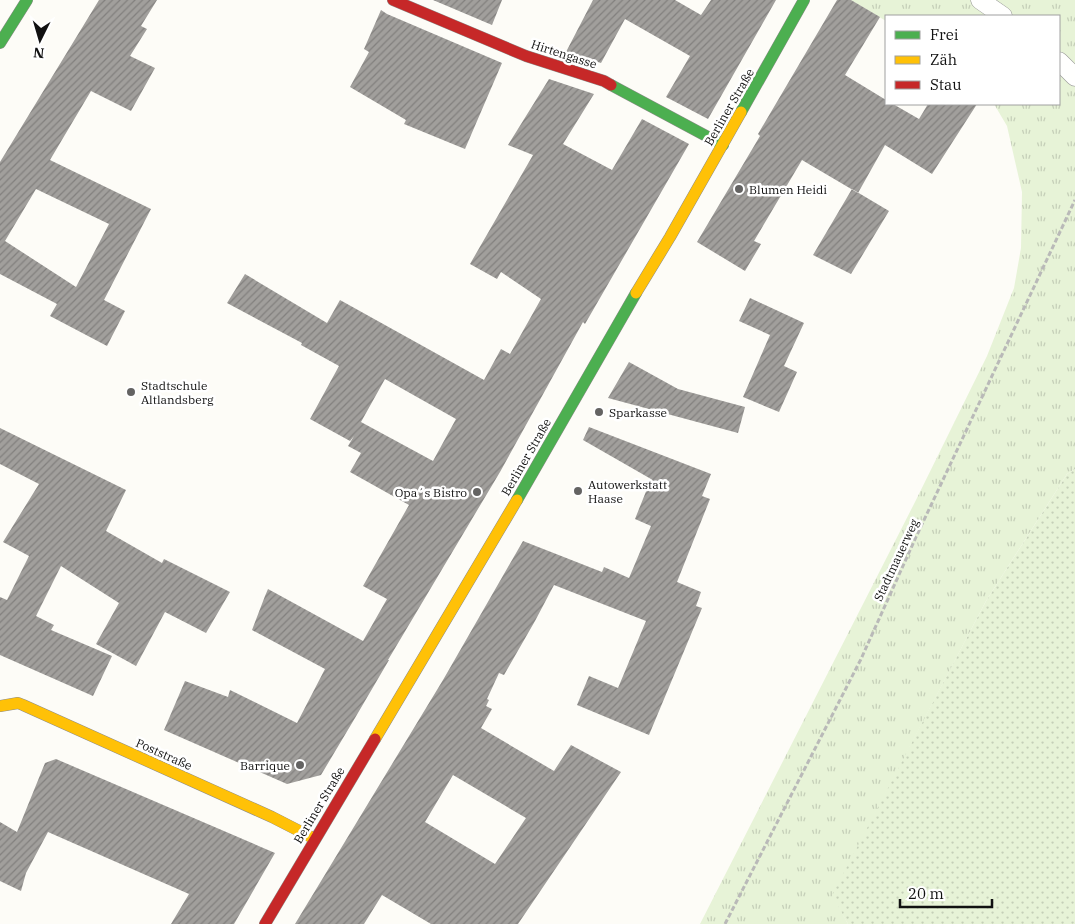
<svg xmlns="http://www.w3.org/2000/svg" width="1075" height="924" viewBox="0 0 1075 924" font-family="'IBM Plex Serif',serif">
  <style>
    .grass { fill: url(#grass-dots) }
    .park { fill: url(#park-tufts) }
    .building { fill: url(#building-hatch); fill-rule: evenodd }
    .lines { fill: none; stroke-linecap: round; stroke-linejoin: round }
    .lane-casing { stroke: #979795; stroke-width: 19 }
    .fast-casing { stroke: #8e8d8b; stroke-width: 12 }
    .slow-casing { stroke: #8e8d8b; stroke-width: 12 }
    .jam-casing { stroke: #8e8d8b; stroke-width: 12 }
    .path { stroke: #b9b9b8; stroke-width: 3; stroke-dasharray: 5 2.5; stroke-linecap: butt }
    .lane { stroke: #fffffe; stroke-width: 18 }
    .fast { stroke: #4caf50; stroke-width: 11 }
    .slow { stroke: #ffc107; stroke-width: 11 }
    .jam { stroke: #c62828; stroke-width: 11 }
    .poi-dot { fill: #646362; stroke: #fff; stroke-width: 2 }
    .labels { text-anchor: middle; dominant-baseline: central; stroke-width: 5; stroke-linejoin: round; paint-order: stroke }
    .street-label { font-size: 12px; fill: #111; stroke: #fff }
    .poi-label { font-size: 12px; fill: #111; stroke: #fff; text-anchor: start }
  </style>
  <defs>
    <pattern id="grass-dots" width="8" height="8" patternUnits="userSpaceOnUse" patternTransform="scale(1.25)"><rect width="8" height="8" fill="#e7f3d7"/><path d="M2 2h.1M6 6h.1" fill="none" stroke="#c5cfb8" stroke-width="1.8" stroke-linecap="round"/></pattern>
    <pattern id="park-tufts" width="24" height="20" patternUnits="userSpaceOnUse" patternTransform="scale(1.25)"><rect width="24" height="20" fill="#e7f3d7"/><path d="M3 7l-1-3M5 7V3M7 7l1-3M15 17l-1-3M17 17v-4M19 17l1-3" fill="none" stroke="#c5cfb8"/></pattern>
    <pattern id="building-hatch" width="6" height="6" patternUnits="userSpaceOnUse" patternTransform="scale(1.25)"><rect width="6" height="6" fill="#a19f9c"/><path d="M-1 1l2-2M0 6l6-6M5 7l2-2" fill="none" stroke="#82807e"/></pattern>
  </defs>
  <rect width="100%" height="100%" fill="#fdfcf7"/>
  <path class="grass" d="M1075,469V924H848L831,895L986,601L1067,474Z"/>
  <path class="park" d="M851,0H1075V469L1067,474L986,601L832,895L848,924H700L915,502L987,356L1014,288L1021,248L1022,192L1007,126L994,104H1059V16H886V21Z"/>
  <path class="building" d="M99,0H157L141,26L147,29L130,56L155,68L131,111L91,91L50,160L151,209L104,300L125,311L107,346L50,316L57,304L0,274V162ZM36,189L109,224L76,287L5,241Z
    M433,0H502L492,25Z
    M593,0H675L701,15L711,0H776L708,119L666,97L690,56L625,19L601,63L566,52Z
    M837,0H851L880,17L845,75L886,100V104H893L919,119L928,104H977L932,174L885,145L858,193L802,160L754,241L761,244L745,271L697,242L760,136L758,134Z
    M381,10L387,14L502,63L465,149L404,124L406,120L350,87L369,52L364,49Z
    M549,79L594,94L563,144L612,170L642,119L689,144L585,324L583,322L500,472L388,660H389L355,718L321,775L287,784L164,730L185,681L228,697L230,690L297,723L325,669L252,630L265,596L268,589L363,641L387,599L363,586L409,505L350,472L361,453L348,446L354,436L350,441L310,419L339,366L301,345L302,343L227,303L245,274L327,323L340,300L484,380L501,349L510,354L541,299L501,272L497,279L470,264L533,155L508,145ZM385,379L456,419L433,461L361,422Z
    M852,189L889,211L851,274L813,255Z
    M750,298L804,323L784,366L797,372L779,412L743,397L770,335L739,321Z
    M629,362L678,389L745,407L738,433L608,398Z
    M589,427L711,474L702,496L710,499L677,582L701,592L696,606L702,608L649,735L577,705L589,676L618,688L646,621L554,585L535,621L504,675L499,673L487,699L489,700L486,706L492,709L481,728L554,771L571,745L621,772L518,924H431L382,895L364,924H295L443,680L523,541L602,572L604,567L629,578L651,526L635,519L651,479L583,440ZM453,775L526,818L495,864L425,822Z
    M0,428L126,490L106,531L162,563L164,559L230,592L206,633L165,612L136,666L96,644L119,603L61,566L36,616L54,625L51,630L112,656L93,696L0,655V597L7,600L29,556L3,542L39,484L0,464Z
    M56,759L275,853L234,924H171L189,894L48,832L26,873L21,891L0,881V822L17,832L45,763Z"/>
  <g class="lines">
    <g class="lane-casing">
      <path id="lane" d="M980,0L1003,16
        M1059,61L1075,77"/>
    </g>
    <g class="fast-casing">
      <path id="fast" d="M0,43L27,0
        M611,85L723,145
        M741,112L804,0
        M517,500L636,293"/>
    </g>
    <g class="slow-casing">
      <path id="slow" d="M636,293L670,237L741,112
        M0,706L18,703L23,705L272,817L315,839
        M375,739L517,500"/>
    </g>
    <g class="jam-casing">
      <path id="jam" d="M393,0L526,56L604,81L611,85
        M265,924L375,739"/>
    </g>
    <path class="path" d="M725,924L861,659L916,537L1075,200"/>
    <use href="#lane" class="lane"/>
    <use href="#fast" class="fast"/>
    <use href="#slow" class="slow"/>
    <use href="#jam" class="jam"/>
  </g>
  <g class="poi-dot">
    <circle cx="739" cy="189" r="5"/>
    <circle cx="131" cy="392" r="5"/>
    <circle cx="599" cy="412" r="5"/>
    <circle cx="578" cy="491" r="5"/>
    <circle cx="477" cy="492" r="5"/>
    <circle cx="300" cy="765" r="5"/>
  </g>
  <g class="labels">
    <g class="street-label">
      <text transform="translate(564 54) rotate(18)">Hirtengasse</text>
      <text transform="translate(729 107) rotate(-60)">Berliner Straße</text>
      <text transform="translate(526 457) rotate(-60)">Berliner Straße</text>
      <text transform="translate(896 560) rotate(-65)">Stadtmauerweg</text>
      <text transform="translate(164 754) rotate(24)">Poststraße</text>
      <text transform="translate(319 805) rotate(-59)">Berliner Straße</text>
    </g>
    <g class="poi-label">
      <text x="749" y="189">Blumen Heidi</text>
      <text x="141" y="385">Stadtschule<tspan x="141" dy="14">Altlandsberg</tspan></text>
      <text x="609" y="412">Sparkasse</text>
      <text x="588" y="484">Autowerkstatt<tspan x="588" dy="14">Haase</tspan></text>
      <text x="467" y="492" text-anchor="end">Opa´s Bistro</text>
      <text x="290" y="765" text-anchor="end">Barrique</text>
    </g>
  </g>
  <rect x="885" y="15" width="175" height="90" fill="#ffffff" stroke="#a0a0a0"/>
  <rect x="895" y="31" width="25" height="8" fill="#4caf50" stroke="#a0a0a0"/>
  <text x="930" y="40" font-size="15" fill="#111111">Frei</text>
  <rect x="895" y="56" width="25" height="8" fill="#ffc107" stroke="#a0a0a0"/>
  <text x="930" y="65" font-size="15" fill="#111111">Zäh</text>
  <rect x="895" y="81" width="25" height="8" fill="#c62828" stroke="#a0a0a0"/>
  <text x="930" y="90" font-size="15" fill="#111111">Stau</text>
  <g transform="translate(40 40) rotate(185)" stroke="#ffffff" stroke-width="4" paint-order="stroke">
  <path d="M0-4L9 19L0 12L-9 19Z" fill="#111111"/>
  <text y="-8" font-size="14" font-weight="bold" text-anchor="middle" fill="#111111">N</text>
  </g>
  <path d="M900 899v8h92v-8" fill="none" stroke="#111111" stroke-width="2.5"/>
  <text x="908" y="899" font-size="15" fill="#111111" stroke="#ffffff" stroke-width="4" paint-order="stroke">20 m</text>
</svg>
